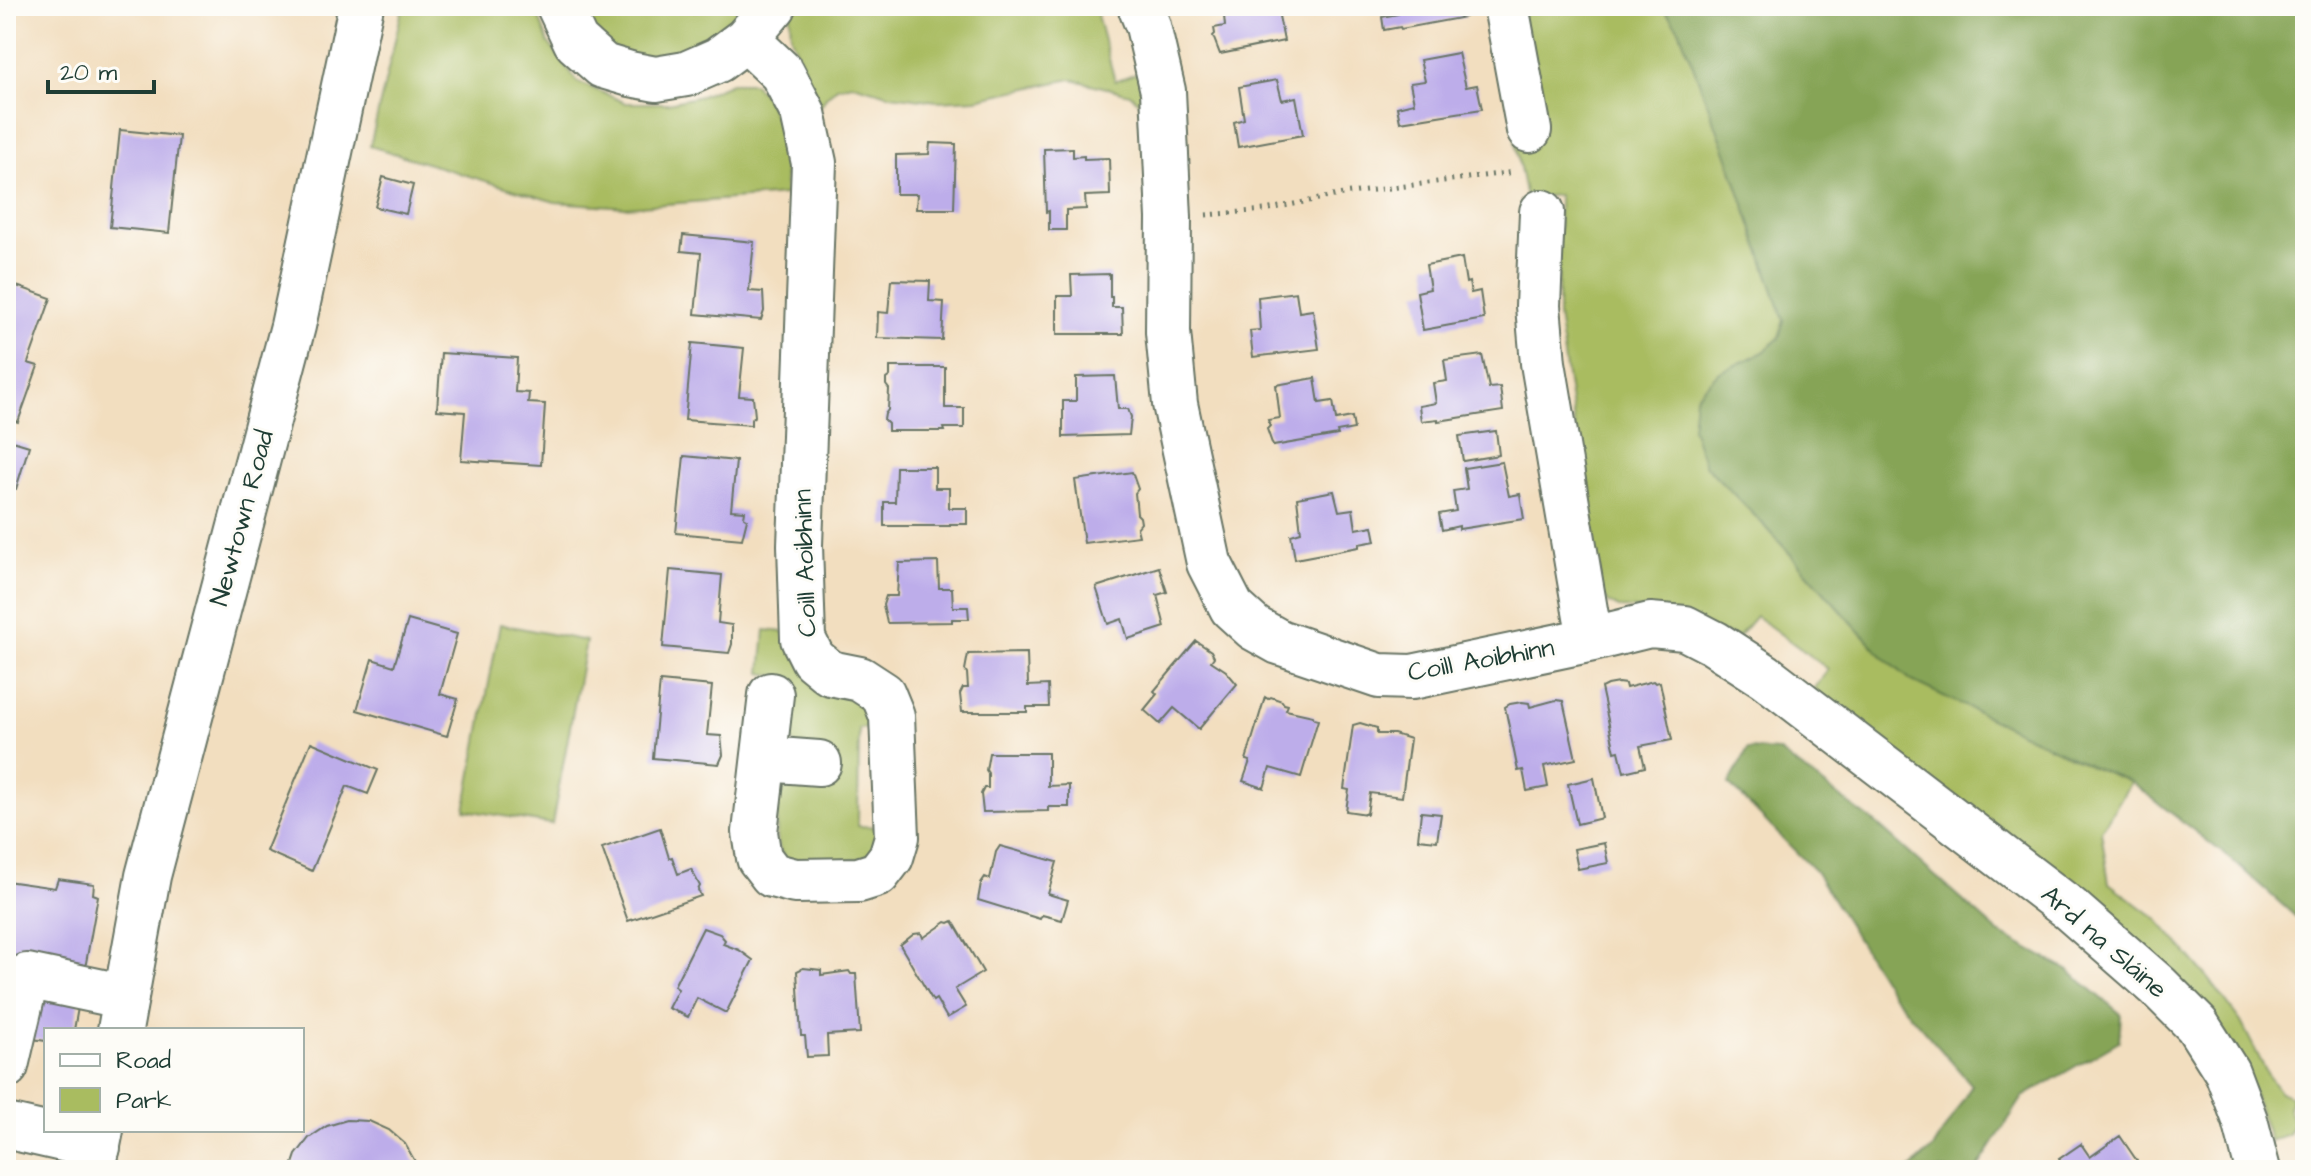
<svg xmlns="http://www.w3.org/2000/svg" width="2311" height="1176" viewBox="0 0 2311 1176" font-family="'Architects Daughter',sans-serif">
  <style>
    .green { fill: #a9bc60; stroke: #647c4a; stroke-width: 2 }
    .forest { fill: #86a456; stroke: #527045; stroke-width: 2 }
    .building { fill: #bdadea }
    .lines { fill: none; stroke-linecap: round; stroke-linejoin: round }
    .minor-casing { stroke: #697565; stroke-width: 48 }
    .major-casing { stroke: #697565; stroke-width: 48 }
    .path { stroke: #697565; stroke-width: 5; stroke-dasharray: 2 6; stroke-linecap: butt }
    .minor { stroke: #fff; stroke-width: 44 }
    .major { stroke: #fff; stroke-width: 44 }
    .labels { text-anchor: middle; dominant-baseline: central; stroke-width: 6; stroke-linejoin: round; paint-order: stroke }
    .street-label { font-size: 26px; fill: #1f3d34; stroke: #fdfcf7 }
  </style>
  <rect width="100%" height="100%" fill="#fdfcf7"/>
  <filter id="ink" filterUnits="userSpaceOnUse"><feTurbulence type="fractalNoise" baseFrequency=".0125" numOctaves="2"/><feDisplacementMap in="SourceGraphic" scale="16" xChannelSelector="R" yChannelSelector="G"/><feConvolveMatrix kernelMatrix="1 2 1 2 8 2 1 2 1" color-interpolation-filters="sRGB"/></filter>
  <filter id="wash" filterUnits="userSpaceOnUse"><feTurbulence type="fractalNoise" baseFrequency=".006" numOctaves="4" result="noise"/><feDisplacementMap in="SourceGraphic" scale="32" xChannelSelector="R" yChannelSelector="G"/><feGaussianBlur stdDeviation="1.8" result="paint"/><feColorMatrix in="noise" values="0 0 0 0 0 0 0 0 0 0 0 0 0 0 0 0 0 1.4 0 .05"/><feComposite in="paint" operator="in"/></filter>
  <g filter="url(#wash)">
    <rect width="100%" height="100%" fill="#f2debf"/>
    <path class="green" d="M403,6H535L548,42L578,82L626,103H668L701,96L731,83H753L767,98L784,142L785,195L626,207L555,202L370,146Z
      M577,6H749L731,33L692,54L652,58L619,55L594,37Z
      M796,6H1107L1097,15L1115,81L1142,71L1149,112L1130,94L1071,79L976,99L937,101L891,95L853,84L837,87L827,96L820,107L791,37L790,16Z
      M1524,6H1661L1679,29L1726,152L1784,320L1779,338L1764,352L1718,373L1705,465L1766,527L1883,657L1912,681L2091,766L2131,782L2101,831L2109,883L2157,919L2209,979L2241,1022L2269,1077L2280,1092L2292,1097L2288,1108L2294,1123L2288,1134L2270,1141L2251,1086L1813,691L1828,669L1756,616L1738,637L1637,609L1619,608L1609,603L1599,590L1558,316L1559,195L1526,198L1515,142Z
      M500,624L586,641L552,824L465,810Z
      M765,630L783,632L866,700L877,727L859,729L858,826L880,827C878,834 877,845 872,851C865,861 849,860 837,861C798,865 773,871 777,820C778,798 778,791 797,778L798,748C775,724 785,708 789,678L761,673Z"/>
    <path class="forest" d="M1661,6H2305V925L2232,860L2131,782L2091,766L1912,681L1883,657L1766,527L1705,465L1692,428L1695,397L1718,373L1764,352L1779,338L1784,320L1726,152L1679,29Z
      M1748,749L1778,751L1878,825L1999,933L2069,971L2121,1014L2119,1041L2023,1097L1976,1170H1909L1934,1147L1972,1085L1891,993L1815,871L1729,784Z"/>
    <g id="blocks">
      <path class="building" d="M1223,6H1263V8L1277,6L1284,41L1220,54L1213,36L1215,34L1214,28L1225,26Z
        M1396,6H1467L1464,10L1465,17L1401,29L1400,27L1384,30L1382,17L1398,14Z
        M1458,53L1466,87L1477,85L1482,109L1400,122L1397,107L1414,103L1410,83L1425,81L1420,60Z
        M1277,80L1282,100L1296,97L1303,135L1238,147L1234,122L1244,119L1239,87Z
        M120,130L179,136L169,233L110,227Z
        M930,143L956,144L954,209H916L917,194H896V155L929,154Z
        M1073,148V157L1084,156V159L1109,158L1110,195L1085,196L1086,209L1066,210V230H1049V211L1046,212L1044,149Z
        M383,177L413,185L406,214L375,207Z
        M683,235L754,242L749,291L763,292L764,311L761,320L695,314L701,253L681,251Z
        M1462,258L1466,283L1469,282L1471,293L1480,291L1484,319L1423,330L1417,292L1430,289L1426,265Z
        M1110,274V297H1112V307H1122L1123,334H1057V296H1072L1071,275Z
        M891,280L930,281L929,301L944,302L942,340L877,338L878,312L888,313Z
        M8,283L51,298L28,363L38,366L18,422L6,418V288Z
        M1296,292L1299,312L1313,310L1319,349L1253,357L1250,331L1260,330L1258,297Z
        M692,343L744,348L739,396L753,397L755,416L751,419V425L685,420Z
        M441,353L517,358L515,392L529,393L528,403L545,404L541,465L461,460L465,412L437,410Z
        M1482,355L1489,388L1500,387L1503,411L1438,421V419L1421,421L1419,406L1436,403L1433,383L1447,381L1444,360Z
        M890,367H945V408H964V428H944L945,431H888V424L884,420L885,414L888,410L889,389L886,385V379L890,376Z
        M1115,376L1118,409H1128L1131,417L1129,435L1063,437V401H1076V377Z
        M1315,378L1319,403L1333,401L1336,420L1352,417L1354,429L1337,432L1338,435L1273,446L1267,429L1270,426L1268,420L1280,418L1276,385Z
        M1496,431L1499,455L1463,461L1459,436Z
        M6,439L29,446L16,489H10L7,499Z
        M684,456L736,461L731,510L745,511L744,517L747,519L742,539L676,533Z
        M1502,462L1509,496L1520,494L1524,519L1459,529V526L1442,530L1439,514L1456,511L1453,491L1467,489L1464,468Z
        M896,467H935V488H949V508H967V524H950V526H884V502H895Z
        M1132,472L1138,489L1135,493L1137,514L1140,517L1141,523L1137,528L1139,536L1084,543L1075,480Z
        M1334,491L1339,511L1353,509L1356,529L1373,526L1376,541L1359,544V547L1295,559L1291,535L1301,532L1297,498Z
        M938,562L939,588H952L953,607H968L969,619H952V622L887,623L883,605L886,596H897L899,563Z
        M1159,567L1167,592L1157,595L1165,627L1128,639L1122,619L1108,624L1096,587Z
        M670,570L722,575L718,623L732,625V644L729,653L663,647Z
        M408,620L457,634L440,694L458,699L447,736L357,710L372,659L394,666Z
        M1196,641L1211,651L1214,657L1211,661L1226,671L1237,684L1199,729L1174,708L1160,724L1144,710L1157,694L1154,691Z
        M1027,653L1028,686L1048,685L1049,707H1027V712H962L960,694L963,688H968L967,673L965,670L968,654Z
        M660,681L712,686L707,735L721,736L723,755L719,764L653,758Z
        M1653,681L1655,683L1660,682L1672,740L1640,746L1645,767L1624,772L1619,751L1615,752L1601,688L1607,685L1618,683L1625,684L1626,688Z
        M1265,697L1268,699L1271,697L1282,701L1284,704L1288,705L1286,710L1313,716L1314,719L1318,720L1301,777L1270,768L1264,788L1243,781L1250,761L1246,760Z
        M1556,700L1563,701L1576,759L1544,766L1548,787L1527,791L1523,770L1518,771L1505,707L1510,704L1522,702L1529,703L1530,707Z
        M1360,723L1377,728V734H1394L1410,739L1402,797L1370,793L1367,814L1346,811L1349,790L1344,789L1353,725Z
        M311,742L378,770L368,794L347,786L312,871L266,851Z
        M989,753H1048V786L1069,785V807H1048V811L983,812L981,794L984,788H988V773L986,770Z
        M1594,778L1602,818L1577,824L1568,784Z
        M1421,812L1441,814L1437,841L1418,839Z
        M660,828L669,858L672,857L678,874L691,869L700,886L698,890L701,896L628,921L602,848Z
        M1604,843L1608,863L1578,869L1574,849Z
        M1000,846L1057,862L1048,894L1068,900L1062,920L1042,915L1040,919L978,900L981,883L985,877L990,879L996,852Z
        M58,879L94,884L93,894L98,896L74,1030H46V1041L6,1035V881L55,888Z
        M953,921L983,972L955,989L966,1007L947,1018L936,999L933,1001L900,945L914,934L921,933L923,938L946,922L949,923Z
        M703,928L720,934L725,940L723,944L739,950L753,960L726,1013L697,998L688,1017L668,1008L678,989L674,986Z
        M803,968L821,970V975L849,971L851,974H856L860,1033L827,1035L828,1056L807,1057L805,1036H801L797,971Z
        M347,1120L369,1121L389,1130L405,1144L416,1163L417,1170H291L296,1155L309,1138L327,1126Z
        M2120,1136L2137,1161L2128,1168L2130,1170H2067L2059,1159L2081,1144L2090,1157Z"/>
    </g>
  </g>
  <g filter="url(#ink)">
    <use href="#blocks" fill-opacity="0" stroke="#697565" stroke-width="2"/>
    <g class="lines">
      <g class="minor-casing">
        <path id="minor" d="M559,6L576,42L603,66L630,74L656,79L686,74L718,60L746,39L774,6
          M1140,6L1148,26L1163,91L1169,218L1168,332L1175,404L1209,563L1232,608L1254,628L1279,642L1379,676L1412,677L1593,639L1650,625L1685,628L1714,643L1765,676L2070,909L2158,986L2197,1025L2227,1072L2245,1120L2258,1170
          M1506,6L1529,130
          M746,39L782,73L803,113L814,163L800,545L803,639L813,659L830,673L860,679L883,694L892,716L897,837L891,857L878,874L859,880L795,881L772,875L759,858L755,832L771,695
          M1542,212L1538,306L1543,363L1586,616L1593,639
          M764,759L819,763
          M6,1066L27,976L126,997
          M6,1126L98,1147"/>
      </g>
      <g class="major-casing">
        <path id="major" d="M120,1030L148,876L293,326L361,6
          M93,1170L101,1130"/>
      </g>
      <path class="path" d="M1206,215L1265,210L1343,194L1514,172"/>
      <use href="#minor" class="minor"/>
      <use href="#major" class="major"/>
    </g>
  </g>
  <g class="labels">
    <g class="street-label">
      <text transform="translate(242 518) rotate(-75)">Newtown Road</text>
      <text transform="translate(805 563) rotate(-92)">Coill Aoibhinn</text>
      <text transform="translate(1481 660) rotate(-10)">Coill Aoibhinn</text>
      <text transform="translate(2104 942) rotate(41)">Ard na Sláine</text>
    </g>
  </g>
  <rect width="2311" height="1176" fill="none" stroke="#fdfcf7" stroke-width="32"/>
  <rect x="44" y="1028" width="260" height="104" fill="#fdfcf7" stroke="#a4b0a9" stroke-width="2"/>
  <rect x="60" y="1054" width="40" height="12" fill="#ffffff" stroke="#a4b0a9" stroke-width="2"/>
  <text x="116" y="1068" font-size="24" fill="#1f3d34">Road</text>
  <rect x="60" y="1088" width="40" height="24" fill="#a9bc60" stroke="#a4b0a9" stroke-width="2"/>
  <text x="116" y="1108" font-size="24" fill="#1f3d34">Park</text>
  <path d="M48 80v12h106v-12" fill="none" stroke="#1f3d34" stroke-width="4"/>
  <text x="60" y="80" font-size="24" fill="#1f3d34" stroke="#fdfcf7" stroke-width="6" paint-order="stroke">20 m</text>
</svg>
